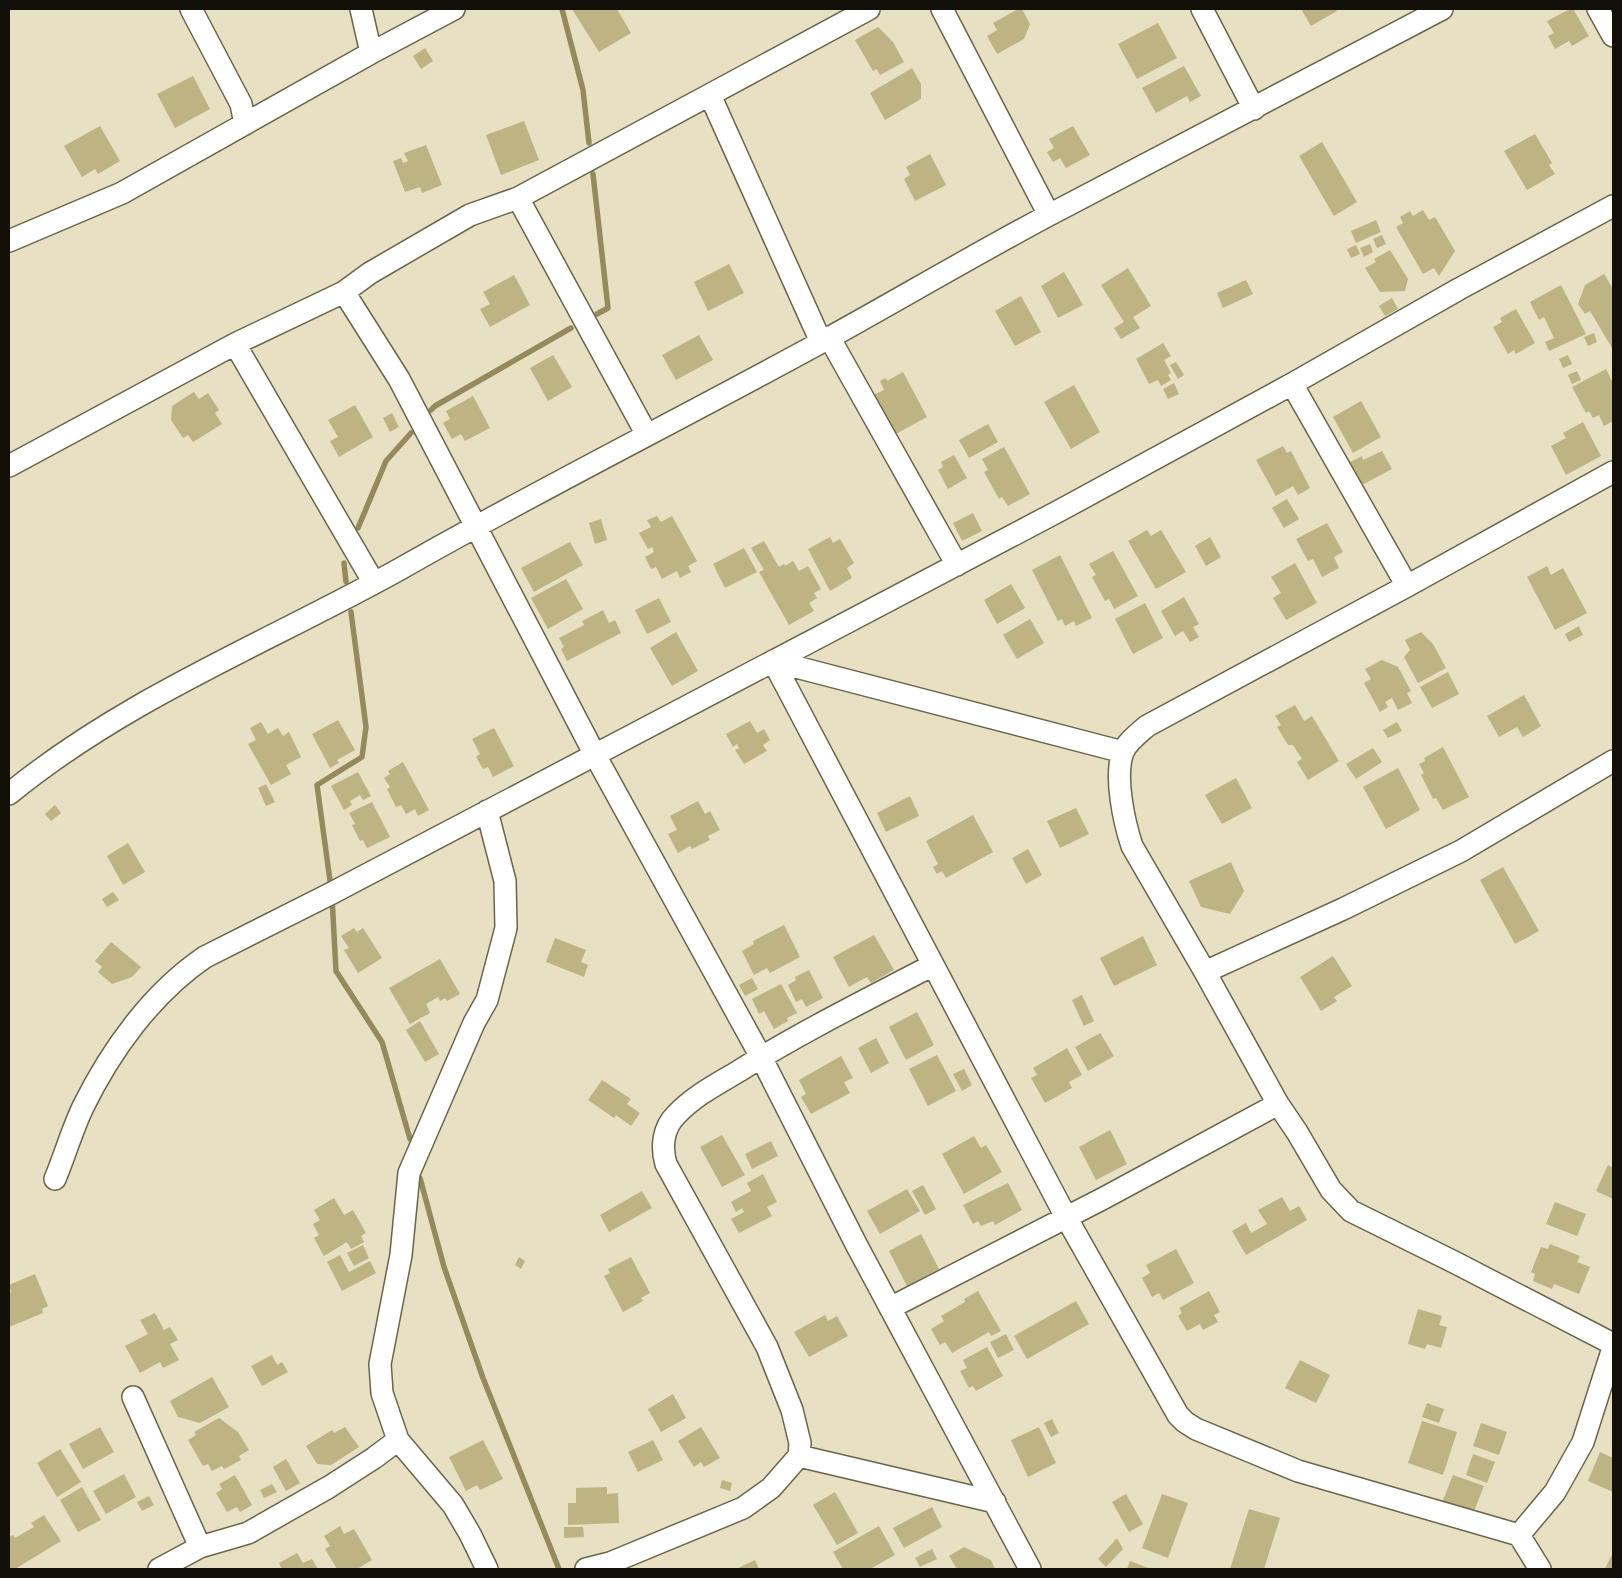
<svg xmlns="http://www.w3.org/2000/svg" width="1622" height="1578" viewBox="0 0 1622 1578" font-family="'Fira Sans Condensed',sans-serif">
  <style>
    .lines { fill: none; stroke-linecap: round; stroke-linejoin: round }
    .stream { stroke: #958a5b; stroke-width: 5.5 }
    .building { fill: #beb383 }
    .minor-casing { stroke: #6a654a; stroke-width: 24 }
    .minor { stroke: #fff; stroke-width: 21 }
  </style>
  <rect width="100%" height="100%" fill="#e7e0c3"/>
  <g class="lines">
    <path class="stream" d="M562,9L583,90L589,143
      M593,174L608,308L597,314
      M431,410L435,406L571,328
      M358,528L386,461L411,433
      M344,563L346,582
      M331,888L317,785L362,757L366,727L351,612
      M332,897L336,971L382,1042L410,1139
      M420,1178L444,1267L483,1378L559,1569"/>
  </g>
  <path class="building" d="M572,9H617L631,33L599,52Z
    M1018,9H1022L1030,24L1024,39L997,54L987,36L997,30L993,23Z
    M1301,9H1335L1337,11L1311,26Z
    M1570,9H1573L1589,36L1572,46L1569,41L1555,49L1548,36L1554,33L1547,21Z
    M1158,23L1177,58L1137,79L1118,44Z
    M878,27L893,42L904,62L880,75L877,69L873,71L855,40Z
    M425,48L433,61L421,69L413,56Z
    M1184,66L1201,96L1190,102L1187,96L1156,113L1142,88Z
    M912,68L921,84V99L885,120L870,93Z
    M193,76L210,109L175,128L157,94Z
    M524,121L539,160L501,175L486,135Z
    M100,126L120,161L98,174L95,169L82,177L64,146Z
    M1073,126L1090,155L1066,168L1060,158L1053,162L1047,152L1054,148L1049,139Z
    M1535,134L1552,163L1549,165L1555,174L1527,190L1504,151Z
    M1322,142L1357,202L1334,216L1299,156Z
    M426,145L442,185L422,193L420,187L405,192L393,161L401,158L403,163L408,161L404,153Z
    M930,154L946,185L915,201L904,179L910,175L906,167Z
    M1423,210L1429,220L1435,217L1455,251L1439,276L1434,268L1423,274L1396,227L1403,223L1400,217L1410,211L1413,216Z
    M1376,220L1381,232L1356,243L1351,231Z
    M1382,235L1386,244L1377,248L1373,239Z
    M1370,244L1373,252L1364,257L1360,248Z
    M1356,245L1360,254L1351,258L1347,249Z
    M1390,250L1408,279L1405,291L1380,292L1365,268L1376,262L1374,259Z
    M729,264L744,293L708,311L694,282Z
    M1128,268L1151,306L1133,317L1140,328L1121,339L1114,328L1124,322L1101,285Z
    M1064,272L1083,305L1058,318L1041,286Z
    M1604,274L1613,289V347L1612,348L1590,311L1585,314L1578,304L1585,285Z
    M514,275L530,305L490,327L480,309L490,304L483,292Z
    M1246,280L1253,294L1223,308L1217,293Z
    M1561,285L1586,334L1549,351L1545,342L1554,338L1544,317L1539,320L1530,302Z
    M1021,296L1041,332L1015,346L995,311Z
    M1392,298L1398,309L1385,316L1379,306Z
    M1516,309L1535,343L1516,354L1514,350L1508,354L1493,327L1502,322L1500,318Z
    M1594,333L1597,342L1588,346L1584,337Z
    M699,335L713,360L676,380L662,355Z
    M1163,343L1171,356L1164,360L1171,373L1168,375L1171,380L1161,386L1158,380L1149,384L1136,359Z
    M553,355L572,387L548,401L530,368Z
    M1568,355L1572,364L1563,368L1559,359Z
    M1176,362L1184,375L1178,379L1170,365Z
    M1606,369L1613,383V421L1604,426L1599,415L1593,418L1589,411L1586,413L1572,387Z
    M1577,371L1581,380L1572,384L1568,375Z
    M903,372L927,417L894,435L873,395L884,390L880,381L886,378L887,381Z
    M1174,383L1179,394L1168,399L1163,389Z
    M1074,385L1100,432L1071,449L1044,402Z
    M194,392L199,399L208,393L219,410L215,413L222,424L193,442L188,435L183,438L171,420L172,406Z
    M473,396L490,428L465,441L461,434L452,439L443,423L450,419L446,411Z
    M1361,401L1381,437L1353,453L1333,417Z
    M355,405L373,437L339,457L330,441L338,437L328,420Z
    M392,413L399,427L390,432L383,418Z
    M1583,422L1601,456L1566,475L1551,446L1566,438L1563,433Z
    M988,424L998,442L969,458L959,440Z
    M1283,446L1287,453L1291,451L1310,488L1298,495L1293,486L1276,496L1256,460Z
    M1004,447L1030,494L1008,506L1002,497L999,499L984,472L988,470L982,459Z
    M1382,451L1392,469L1362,485L1350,462L1362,456L1363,460Z
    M954,455L967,478L948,489L938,470L943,467L941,462Z
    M1287,499L1299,519L1284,528L1272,508Z
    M973,513L982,531L962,541L953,523Z
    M657,516L661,522L672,516L697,561L688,566L691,572L680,578L677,571L662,579L656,567L651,569L645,557L654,552L652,547L648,549L639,533L651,527L647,520Z
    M601,519L607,540L595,544L589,523Z
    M1327,523L1343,552L1334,557L1339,568L1322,577L1313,559L1308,561L1296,539Z
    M1147,530L1151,536L1161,530L1186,572L1156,589L1128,541Z
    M830,537L833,543L840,539L854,563L847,568L852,578L830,591L808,549Z
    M1210,537L1221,557L1206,566L1195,546Z
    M764,541L779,567L784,564L785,566L793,561L799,571L808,566L821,589L814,593L817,598L809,603L814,611L789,625L759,572L764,570L751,548Z
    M570,542L583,565L534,592L521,568Z
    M744,548L757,572L725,588L713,564Z
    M1113,551L1138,596L1114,609L1109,599L1105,601L1092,577L1096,575L1089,564Z
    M1060,555L1092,618L1076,626L1074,621L1065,626L1062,619L1058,621L1032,570Z
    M1295,563L1317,603L1286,620L1273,598L1281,593L1271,577Z
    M1547,566L1551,575L1563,568L1587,613L1555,630L1527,577Z
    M566,579L583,609L548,629L531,598Z
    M1011,584L1025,608L997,624L984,600Z
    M1184,597L1199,624L1193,627L1199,637L1190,642L1183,631L1175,636L1161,611Z
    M659,598L671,622L647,634L635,610Z
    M1145,603L1163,638L1133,654L1115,619Z
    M603,610L609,623L615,620L621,633L567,661L561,649L564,647L559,638L584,625L582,621Z
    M1030,619L1044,643L1017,659L1003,635Z
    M1579,626L1583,635L1569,642L1565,634Z
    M676,632L698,671L672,686L650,648Z
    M1421,632L1433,644L1446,668L1418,683L1404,657L1410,650L1405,640Z
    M1382,660L1398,667L1411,691L1407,693L1412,703L1398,710L1392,698L1385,702L1388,707L1380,712L1364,683L1371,679L1365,669Z
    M1448,672L1459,694L1432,708L1420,687Z
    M1524,695L1541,726L1523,737L1517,727L1499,737L1487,716Z
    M1295,705L1304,721L1312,716L1339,761L1308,780L1297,762L1302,759L1293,745H1288L1277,727L1281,725L1275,716Z
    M338,720L355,750L337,760L339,763L330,768L312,734Z
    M750,721L757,733L764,729L770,740L763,745L767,751L744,764L735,750L739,748L737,744L733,747L726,734Z
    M261,722L268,734L278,728L283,736L289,732L301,757L286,765L291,774L271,785L248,744L256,740L250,728Z
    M1397,722L1402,731L1388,738L1383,730Z
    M494,728L514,766L493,777L488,767L483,769L476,757L480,754L472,739Z
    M1443,747L1469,797L1443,810L1436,798L1433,799L1421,775L1424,773L1419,764L1425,761L1424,758Z
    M1373,748L1382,762L1356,779L1346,764Z
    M403,762L429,810L418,816L415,809L406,814L401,805L396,807L387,789L390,787L384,778L390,774L388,771Z
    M1398,768L1420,810L1386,829L1363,787Z
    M358,772L371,796L363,800L360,795L350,801L352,805L344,810L331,786Z
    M1236,778L1252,808L1222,824L1205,795Z
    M266,784L275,802L266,806L258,788Z
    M910,796L919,816L886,832L877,813Z
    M698,801L705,814L710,811L720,830L708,836L710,840L692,849L690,846L678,853L668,834L677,830L670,816Z
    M372,802L390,837L367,848L363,840L360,841L352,825L355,824L349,813Z
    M55,805L61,813L51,821L45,814Z
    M1076,808L1089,834L1060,848L1047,821Z
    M973,815L993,852L946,878L942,871L937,874L933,867L938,864L926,841Z
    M128,843L145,872L123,885L107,856Z
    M1028,849L1042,875L1026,884L1012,858Z
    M1231,862L1244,891L1230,914L1201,907L1189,881Z
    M1503,867L1539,931L1515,944L1480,880Z
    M113,892L119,900L107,907L102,899Z
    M784,925L800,957L770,973L767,968L754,975L742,951L754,944L753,941Z
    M354,928L357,932L363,928L382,958L358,973L344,950L349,948L341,936Z
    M874,935L894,970L871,983L867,977L849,987L833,957Z
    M1143,936L1157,965L1114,986L1100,958Z
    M555,938L586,950L581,962L588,965L584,977L546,962Z
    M111,942L141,967L132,977L112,984L98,972L102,967L95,961Z
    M1333,956L1352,986L1334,997L1337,1001L1321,1011L1300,977Z
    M440,959L460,994L447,1001L445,998L440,1001L438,997L426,1004L430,1013L410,1024L389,988Z
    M809,970L823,998L806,1007L802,999L796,1002L788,985L796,980L795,977Z
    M752,978L758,989L745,996L739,985Z
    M781,984L797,1013L787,1018L788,1021L774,1029L764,1011L759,1014L752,999Z
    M1082,995L1094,1021L1084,1026L1072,1000Z
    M917,1012L934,1045L906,1060L889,1027Z
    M420,1021L439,1054L425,1062L406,1030Z
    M1100,1033L1114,1056L1088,1071L1075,1047Z
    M876,1038L889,1063L871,1073L858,1048Z
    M1067,1048L1082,1075L1069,1082L1072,1088L1045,1103L1031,1078L1037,1075L1033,1068Z
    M937,1055L956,1091L928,1106L909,1069Z
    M841,1056L853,1078L844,1082L850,1093L811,1114L801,1097L806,1094L799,1080Z
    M964,1069L972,1085L962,1091L953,1074Z
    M602,1080L631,1099L627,1104L640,1113L631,1126L616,1115L614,1118L588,1100Z
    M1110,1130L1127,1164L1096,1180L1079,1147Z
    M722,1135L745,1175L722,1187L700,1147Z
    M974,1136L981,1148L986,1145L1002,1172L964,1194L942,1154Z
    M771,1141L778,1156L752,1169L745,1154Z
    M1608,1165L1613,1168V1199L1596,1191Z
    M763,1174L777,1202L767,1207L772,1216L739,1233L731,1219L744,1212L742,1208L736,1212L731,1202L751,1191L747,1183Z
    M1008,1183L1022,1210L995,1225L993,1221L981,1226L978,1221L973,1224L963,1205Z
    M923,1185L936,1209L925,1215L912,1191Z
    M907,1189L920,1211L880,1234L867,1211Z
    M642,1191L652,1208L609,1232L600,1215Z
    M1282,1197L1290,1211L1299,1206L1307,1220L1246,1255L1232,1231L1246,1223L1251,1233L1267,1224L1258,1210Z
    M334,1198L344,1215L353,1210L366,1233L361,1236L364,1242L351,1249L347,1242L324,1256L314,1238L319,1235L313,1224L320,1220L314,1210Z
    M1555,1202L1586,1214L1577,1236L1546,1224Z
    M921,1234L939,1269L907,1286L889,1251Z
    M1550,1244L1580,1256L1577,1262L1590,1267L1579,1294L1554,1284L1552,1289L1533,1281L1535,1274L1531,1272L1541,1247L1548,1249Z
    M363,1245L369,1258L354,1266L347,1253Z
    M1176,1249L1194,1283L1163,1300L1159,1293L1152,1297L1142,1278L1150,1273L1146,1265Z
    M340,1255L349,1272L370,1261L376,1273L342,1291L327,1262Z
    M519,1257L525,1261L521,1269L515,1265Z
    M631,1257L650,1293L641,1298L643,1301L623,1312L604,1276L610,1273L608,1269Z
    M35,1274L48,1306L42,1309L43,1313L9,1327V1293L11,1292L9,1285Z
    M978,1291L1001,1331L991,1336L989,1332L952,1353L945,1342L940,1345L931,1329L944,1321L941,1316L965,1302L964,1299Z
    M1209,1291L1220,1312L1214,1315L1218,1322L1203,1330L1200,1324L1187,1331L1178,1316L1182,1313L1179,1308Z
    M1076,1301L1089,1324L1027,1359L1014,1336Z
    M1418,1309L1442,1316L1439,1325L1447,1327L1441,1348L1427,1344L1425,1349L1408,1344Z
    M155,1313L164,1330L170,1327L178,1340L170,1344L179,1360L163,1368L160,1362L140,1373L125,1346L148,1334L140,1320Z
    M825,1315L828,1321L837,1316L848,1336L809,1357L794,1332Z
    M1006,1334L1014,1350L998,1358L990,1342Z
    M987,1347L1003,1376L976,1391L973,1386L969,1388L960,1371L967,1368L963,1360Z
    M272,1355L277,1365L282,1362L288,1372L262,1386L251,1366Z
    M1300,1360L1330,1375L1316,1403L1285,1388Z
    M212,1377L229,1407L200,1423L178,1417L170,1401Z
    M673,1394L686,1418L661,1432L648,1409Z
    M1427,1403L1444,1409L1439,1423L1422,1417Z
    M219,1418L238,1432L249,1450L239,1456L241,1460L224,1469L222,1466L212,1471L208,1464L203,1466L188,1440L196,1435L194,1432Z
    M1052,1419L1059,1433L1051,1437L1044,1423Z
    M1422,1421L1457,1432L1443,1475L1408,1463Z
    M1481,1423L1507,1432L1499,1455L1473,1446Z
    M100,1427L114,1452L83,1469L69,1444Z
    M345,1427L359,1447L331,1465L317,1464L306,1446L332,1430L334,1433Z
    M701,1427L720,1458L704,1467L701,1462L694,1467L678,1441Z
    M1039,1427L1056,1463L1028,1477L1011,1440Z
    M483,1440L503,1479L480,1490L477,1485L466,1491L449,1457Z
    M653,1440L663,1460L638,1472L628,1452Z
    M60,1449L81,1482L57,1497L37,1463Z
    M1600,1452L1613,1458V1492L1588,1481Z
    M1473,1454L1495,1462L1487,1483L1466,1475Z
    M286,1459L300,1483L286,1491L273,1467Z
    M124,1474L136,1497L106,1514L93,1491Z
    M235,1475L252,1505L240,1512L237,1507L227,1512L216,1493L222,1489L219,1484Z
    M1453,1475L1484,1486L1472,1516L1441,1505Z
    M722,1480L732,1483L730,1491L720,1488Z
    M272,1484L277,1492L264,1498L260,1490Z
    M82,1487L101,1520L78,1532L60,1500Z
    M607,1487V1494L618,1493L619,1523L568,1525V1503H576V1488Z
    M835,1492L858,1533L837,1545L813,1505Z
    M1126,1494L1143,1524L1129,1532L1112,1502Z
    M1162,1494L1188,1503L1168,1558L1142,1548Z
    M149,1496L154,1505L142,1511L137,1502Z
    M932,1507L942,1527L904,1548L893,1528Z
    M1249,1509L1280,1518L1264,1569H1230Z
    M44,1515L61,1541L15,1569H9V1537L13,1535L15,1538L34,1527L31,1523Z
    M340,1526L344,1534L354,1529L372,1560L357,1569H337L325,1549L330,1546L324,1536Z
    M879,1526L895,1555L870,1569H843L833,1552Z
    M564,1527H583L584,1537L564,1538Z
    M1117,1538L1123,1549L1106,1567L1098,1559Z
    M964,1547L991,1560L995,1569H957L949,1556Z
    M932,1549L937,1559L920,1567L915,1558Z
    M297,1553L303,1563L312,1559L318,1569H282L279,1563Z
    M1611,1556H1613V1569H1605Z
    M755,1560L759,1569H736Z
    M1130,1561L1151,1569H1127Z"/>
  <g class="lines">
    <g class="minor-casing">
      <path id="minor" d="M191,9L241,104L245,124
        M361,9L371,53
        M942,9L1049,215
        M1202,9L1254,109
        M1598,9L1613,36
        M710,95L821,342
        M518,198L647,435
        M9,241L122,193L371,53L454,9
        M344,292L399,379L595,755L761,1057L856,1244L1030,1569
        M829,337L957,565
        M235,344L374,583
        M1292,384L1407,586
        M9,466L235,344L344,292L370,273L470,215L518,198L869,9
        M1613,472L1407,586L1147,726C1139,733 1127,742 1123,752C1114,776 1124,822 1132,846L1205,972L1278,1104L1297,1132L1331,1190L1351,1211L1454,1262L1613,1344
        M773,661L1066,1217L1178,1415L1185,1422L1196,1429L1298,1471L1519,1535L1540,1569
        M773,661L1123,752
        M9,794C126,698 269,642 400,569C540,489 685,417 827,339C901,298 974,255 1049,215C1180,145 1312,78 1442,9
        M487,811L505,881L506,928L487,1000L474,1023L409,1173L401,1255L380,1364L382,1393L398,1440L453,1505L470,1534L487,1569
        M1205,972L1343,909L1461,851L1613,761
        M55,1179C65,1155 72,1130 83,1107C111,1050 152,993 205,957L332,893L1057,512L1292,384L1459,289L1613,206
        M890,1308L1104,1198L1278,1104
        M133,1397L200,1547
        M799,1456L995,1502
        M1519,1535L1555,1492L1583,1442L1613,1348
        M159,1569L200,1547L248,1533L329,1487L374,1458L398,1440
        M586,1569L610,1563L743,1508L771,1488L799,1456L800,1443L792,1410L767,1347L666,1164C661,1147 663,1128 676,1115C694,1096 717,1084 739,1071C801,1032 868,999 933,965"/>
    </g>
    <use href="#minor" class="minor"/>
  </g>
  <rect width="1622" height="1578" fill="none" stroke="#120f06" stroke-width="20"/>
</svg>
